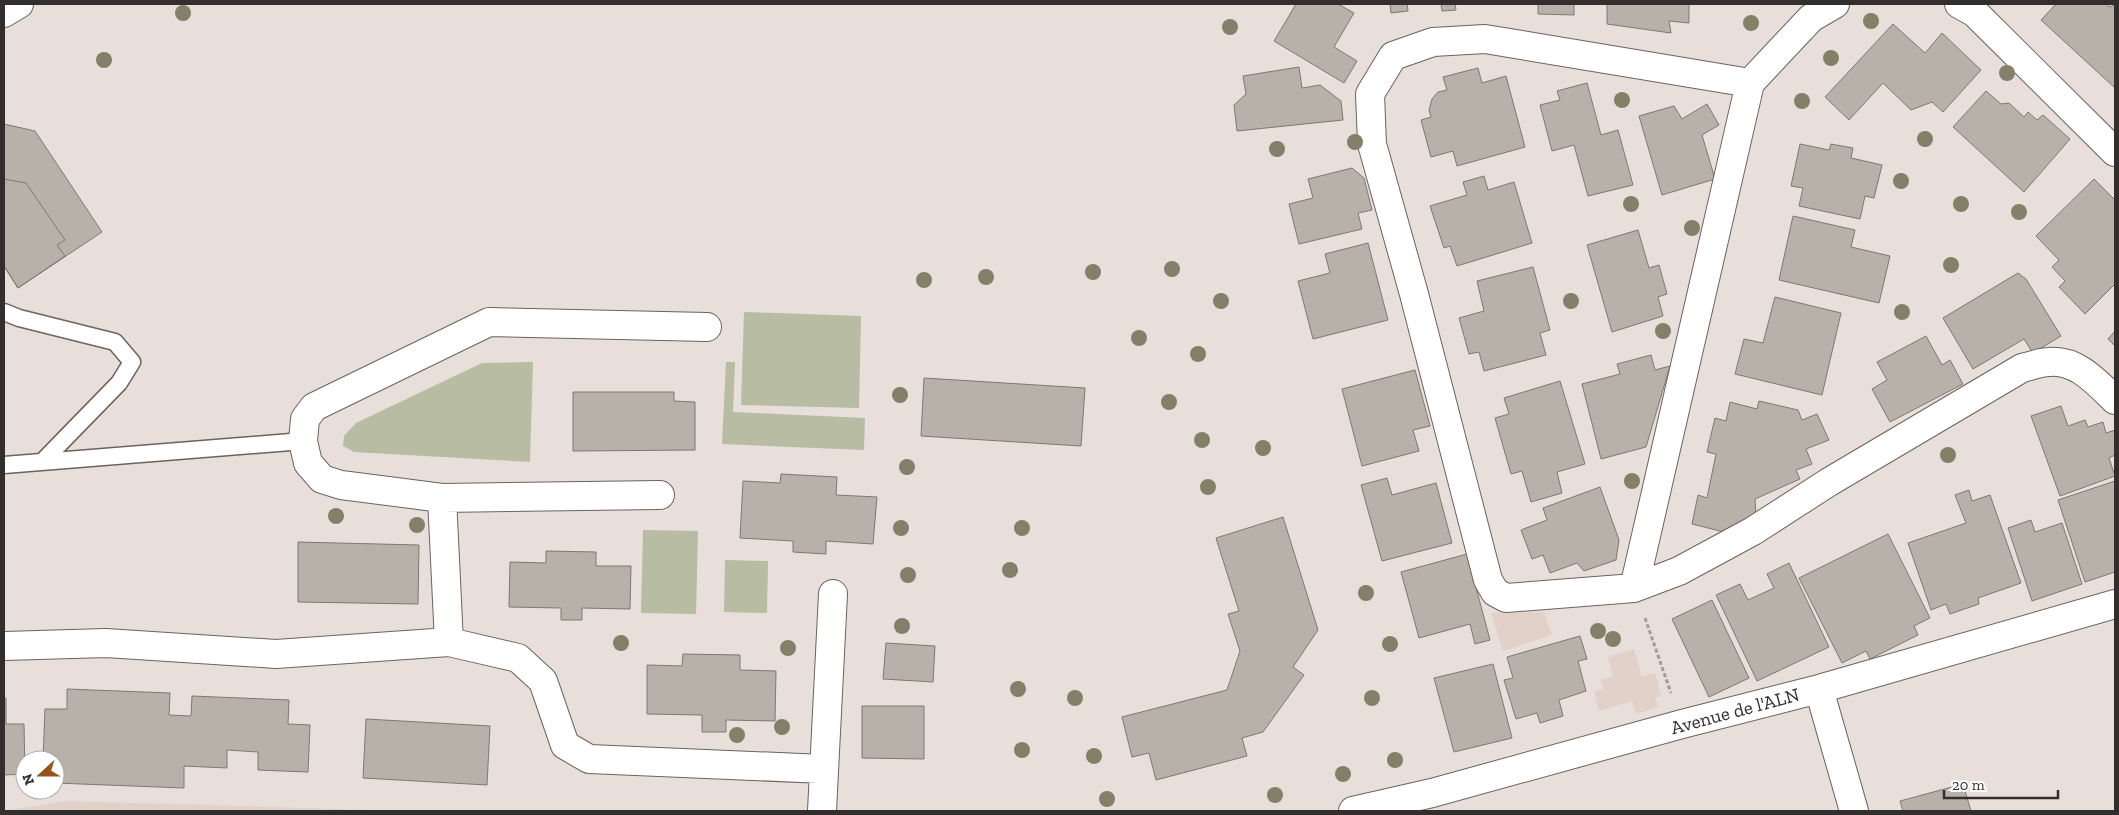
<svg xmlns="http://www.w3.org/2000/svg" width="2119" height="815" viewBox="0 0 2119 815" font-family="'Zilla Slab',serif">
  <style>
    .built { fill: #e2d1c9 }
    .green { fill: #b7bca2 }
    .building { fill: #b7b1a9; stroke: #7e7871 }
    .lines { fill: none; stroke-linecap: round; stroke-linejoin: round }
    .lane-casing { stroke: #6c635f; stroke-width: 19 }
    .street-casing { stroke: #6c635f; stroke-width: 30 }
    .primary-casing { stroke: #6c635f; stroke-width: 30 }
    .path { stroke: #a39b99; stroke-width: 3; stroke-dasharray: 4 2.5; stroke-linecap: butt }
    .lane { stroke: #fff; stroke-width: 16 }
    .street { stroke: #fff; stroke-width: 28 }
    .primary { stroke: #fff; stroke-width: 28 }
    .tree { fill: #828068 }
    .labels { text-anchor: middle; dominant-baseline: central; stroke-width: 4; stroke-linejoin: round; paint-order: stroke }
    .street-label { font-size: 19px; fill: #322e2d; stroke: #fff }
  </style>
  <rect width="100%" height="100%" fill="#e8deda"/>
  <path class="built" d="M1544,612L1552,635L1503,651L1491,613Z
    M1634,649L1642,677L1655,673L1661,696L1655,698L1658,707L1636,714L1632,701L1599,711L1594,691L1604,689L1601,680L1613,677L1608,657Z
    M66,801L407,811H4Z"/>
  <path class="green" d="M744,312L861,316L859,408L741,405Z
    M533,362L530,462L354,452L343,446L344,436L356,423L482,363Z
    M726,362H735L733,412L865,418L864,450L722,444Z
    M643,530L698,531L696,614L641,613Z
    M725,560L768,561L767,613L724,612Z"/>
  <path class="building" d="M1296,4H1338L1354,13L1334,47L1357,61L1344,83L1274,41Z
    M1390,4H1407L1408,11L1391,13Z
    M1441,4H1455L1456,10L1442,11Z
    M1538,4H1574V15L1538,14Z
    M1607,4H1689V23L1669,21L1671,33L1607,24Z
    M2056,4H2106L2110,7L2115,4V88L2041,20Z
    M1893,24L1925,53L1942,33L1981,70L1943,112L1932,102L1911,110L1883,83L1849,120L1825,97Z
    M1299,67L1302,88L1320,85L1341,101L1343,120L1237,131L1234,105L1246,94L1243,76Z
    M1478,68L1482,83L1506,76L1525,147L1457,166L1453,151L1431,157L1421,120L1431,117L1429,110L1432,99L1438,92L1447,90L1443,77Z
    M1587,83L1601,135L1618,130L1633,185L1588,196L1574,145L1552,151L1540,105L1560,100L1557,91Z
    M1986,91L2001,104L2009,103L2024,117L2028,112L2037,120L2043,115L2070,139L2024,192L1953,127Z
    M1707,104L1719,125L1702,135L1715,179L1662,195L1639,116L1674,106L1682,119Z
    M4,124L35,131L102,232L18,288L4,266Z
    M1800,144L1829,150L1831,144L1853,148L1851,158L1882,165L1874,198L1865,196L1860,219L1799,206L1803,188L1791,186Z
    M1352,168L1364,178L1372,210L1358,213L1362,229L1299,244L1289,204L1313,198L1308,179Z
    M1484,176L1488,190L1514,182L1532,243L1457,266L1450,246L1444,248L1430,206L1467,195L1463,182Z
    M4,179L26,183L65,240L57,245L65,256L18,288L4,266Z
    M2094,179L2115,200V284L2085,314L2059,287L2065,281L2052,267L2059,260L2036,236Z
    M1793,216L1855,230L1851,247L1890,256L1879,303L1779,280Z
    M1638,230L1649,268L1659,265L1667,294L1658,297L1663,316L1612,332L1587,245Z
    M1368,243L1388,320L1313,339L1298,281L1330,273L1325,254Z
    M1533,267L1550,330L1540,333L1546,355L1484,371L1479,352L1469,354L1459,318L1484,311L1477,281Z
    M2018,273L2026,279L2061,336L2033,353L2024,339L1973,369L1943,318Z
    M1775,297L1841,313L1822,395L1735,374L1744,339L1763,343Z
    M2115,331V346L2108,339Z
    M1926,336L1942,365L1950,360L1963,384L1890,422L1872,389L1887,380L1877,362Z
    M1651,355L1655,370L1670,366L1646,447L1601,459L1582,384L1620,374L1617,364Z
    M1415,370L1430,426L1413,430L1419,451L1362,466L1342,389Z
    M924,378L1085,388L1081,446L921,436Z
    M1560,381L1585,464L1557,472L1562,493L1531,502L1522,471L1511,474L1495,418L1509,414L1504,398Z
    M573,392H674V401L695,402V450L573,451Z
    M1759,401L1798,410L1802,420L1817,414L1829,440L1806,449L1812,464L1796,470L1800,479L1755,499L1756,516L1728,533L1692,524L1698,495L1707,498L1716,454L1707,452L1715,418L1726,421L1730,402L1757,409Z
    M2061,406L2068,426L2085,420L2088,427L2103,422L2106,433L2115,430V455L2109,458L2115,476L2060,496L2031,416Z
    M781,474L837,477L836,495L877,497L873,544L826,541V554L793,552V541L740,538L743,481L780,483Z
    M1387,478L1392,495L1436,483L1452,543L1382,561L1361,485Z
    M2115,481V572L2085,582L2058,500Z
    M1600,487L1619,540L1616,560L1584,571L1577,563L1550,573L1543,555L1532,559L1521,530L1547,520L1543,508Z
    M1969,490L1972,501L1990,495L2021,583L1978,598L1979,604L1950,614L1946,604L1931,610L1908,543L1966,523L1955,495Z
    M1283,517L1318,630L1293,667L1304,675L1263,732L1242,738L1247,756L1156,780L1149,753L1132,757L1122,717L1227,690L1240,651L1228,614L1239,611L1216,538Z
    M2031,520L2035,532L2062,523L2082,584L2032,601L2008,528Z
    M1888,534L1930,618L1914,626L1918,635L1870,659L1866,651L1842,663L1799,578Z
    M298,542L419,545L418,604L298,602Z
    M546,551L596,552V566H631L630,609L582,608V620H561V608L509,607L510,562L546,563Z
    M1467,554L1490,640L1475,644L1470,624L1419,638L1401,572Z
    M1789,563L1829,647L1757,681L1716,595L1740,584L1748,600L1774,588L1767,574Z
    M1712,600L1749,678L1709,697L1672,619Z
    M1580,636L1587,659L1578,661L1586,691L1559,700L1563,716L1540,723L1537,713L1516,719L1504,680L1513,678L1507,657Z
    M886,643L935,646L933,682L883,679Z
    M683,654L740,655V670L776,671L775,721L726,720V732H702V715L647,714V665L682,666Z
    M1493,664L1512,738L1454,752L1434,678Z
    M67,689L170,693L169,715L191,716L192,696L289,700L288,724L310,725L308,772L258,770V752L227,750V768L184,766V788L55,783V760H43L45,709H67Z
    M4,698H6V724H24L25,774L4,775Z
    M862,706H924V759L862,758Z
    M366,719L490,726L487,785L363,778Z
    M1963,784L1971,811H1903L1900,801Z"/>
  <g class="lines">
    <g class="lane-casing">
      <path id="lane" d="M4,312L19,318L115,342L132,362L119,383L42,462
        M4,465L303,441"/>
    </g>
    <g class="street-casing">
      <path id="street" d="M1835,4L1811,18L1750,83L1634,588L1679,571L1753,531L1829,482L2022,368C2031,366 2040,362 2049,362C2077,359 2097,383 2115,400
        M1959,4L1975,13L2115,152
        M660,495L442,498L341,485L322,479L308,463L303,441L305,419L314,407L489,322L707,327
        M442,498L449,642
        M1634,588L1506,598L1495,592L1488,580L1414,294L1372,144L1370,94L1393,56L1433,42L1485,39L1750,83
        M4,646L106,643L276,654L449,642L518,658L543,681L565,745L589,759L824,769
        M1819,689L1854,811
        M822,811L833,594
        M1353,811L1432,793L1682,724L1819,689L2115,604"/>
    </g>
    <g class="primary-casing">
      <path id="primary" d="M4,13L19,4"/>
    </g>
    <path class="path" d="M1645,618L1671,693"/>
    <use href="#lane" class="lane"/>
    <use href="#street" class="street"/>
    <use href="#primary" class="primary"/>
  </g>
  <g class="tree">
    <circle cx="183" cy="13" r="8"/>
    <circle cx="1871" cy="21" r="8"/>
    <circle cx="1751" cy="23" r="8"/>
    <circle cx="1230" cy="27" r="8"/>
    <circle cx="1831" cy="58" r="8"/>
    <circle cx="104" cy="60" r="8"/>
    <circle cx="2007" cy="73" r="8"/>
    <circle cx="1622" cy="100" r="8"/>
    <circle cx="1802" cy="101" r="8"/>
    <circle cx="1925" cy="139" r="8"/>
    <circle cx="1355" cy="142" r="8"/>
    <circle cx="1277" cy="149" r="8"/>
    <circle cx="1901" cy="181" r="8"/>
    <circle cx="1631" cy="204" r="8"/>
    <circle cx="1961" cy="204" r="8"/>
    <circle cx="2019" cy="212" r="8"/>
    <circle cx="1692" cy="228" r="8"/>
    <circle cx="1951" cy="265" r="8"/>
    <circle cx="1172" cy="269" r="8"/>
    <circle cx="1093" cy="272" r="8"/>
    <circle cx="986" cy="277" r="8"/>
    <circle cx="924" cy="280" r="8"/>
    <circle cx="1221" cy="301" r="8"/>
    <circle cx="1571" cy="301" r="8"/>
    <circle cx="1902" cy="312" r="8"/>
    <circle cx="1663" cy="331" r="8"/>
    <circle cx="1139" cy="338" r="8"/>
    <circle cx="1198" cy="354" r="8"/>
    <circle cx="900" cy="395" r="8"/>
    <circle cx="1169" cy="402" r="8"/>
    <circle cx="1202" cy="440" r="8"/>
    <circle cx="1263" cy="448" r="8"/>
    <circle cx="1948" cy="455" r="8"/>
    <circle cx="907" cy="467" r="8"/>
    <circle cx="1632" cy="481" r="8"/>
    <circle cx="1208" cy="487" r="8"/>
    <circle cx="336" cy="516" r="8"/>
    <circle cx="417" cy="525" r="8"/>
    <circle cx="901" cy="528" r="8"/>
    <circle cx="1022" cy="528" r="8"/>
    <circle cx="1010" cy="570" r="8"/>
    <circle cx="908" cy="575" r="8"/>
    <circle cx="1366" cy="593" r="8"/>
    <circle cx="902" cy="626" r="8"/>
    <circle cx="1598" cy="631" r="8"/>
    <circle cx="1613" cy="639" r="8"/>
    <circle cx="621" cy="643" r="8"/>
    <circle cx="1390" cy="644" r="8"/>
    <circle cx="788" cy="648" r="8"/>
    <circle cx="1018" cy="689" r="8"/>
    <circle cx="1075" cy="698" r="8"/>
    <circle cx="1372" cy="698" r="8"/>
    <circle cx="782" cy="727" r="8"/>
    <circle cx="737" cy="735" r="8"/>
    <circle cx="1022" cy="750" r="8"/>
    <circle cx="1094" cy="756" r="8"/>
    <circle cx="1395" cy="760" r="8"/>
    <circle cx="1343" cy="774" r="8"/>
    <circle cx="1275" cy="795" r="8"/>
    <circle cx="1107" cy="799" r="8"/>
  </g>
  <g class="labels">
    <g class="street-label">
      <text transform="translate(1735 711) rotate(-15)">Avenue de l'ALN</text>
    </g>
  </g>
  <rect width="2119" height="815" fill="none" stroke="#322e2d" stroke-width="10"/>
  <g transform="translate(40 775) rotate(249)"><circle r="24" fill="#ffffff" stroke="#adabab"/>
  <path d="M0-4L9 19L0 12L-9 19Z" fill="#94531d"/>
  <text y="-8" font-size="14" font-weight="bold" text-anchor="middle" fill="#322e2d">N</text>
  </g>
  <path d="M1944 790v8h114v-8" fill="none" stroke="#322e2d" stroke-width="2.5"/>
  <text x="1952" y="790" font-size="15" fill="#322e2d" stroke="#ffffff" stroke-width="4" paint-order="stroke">20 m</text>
</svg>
